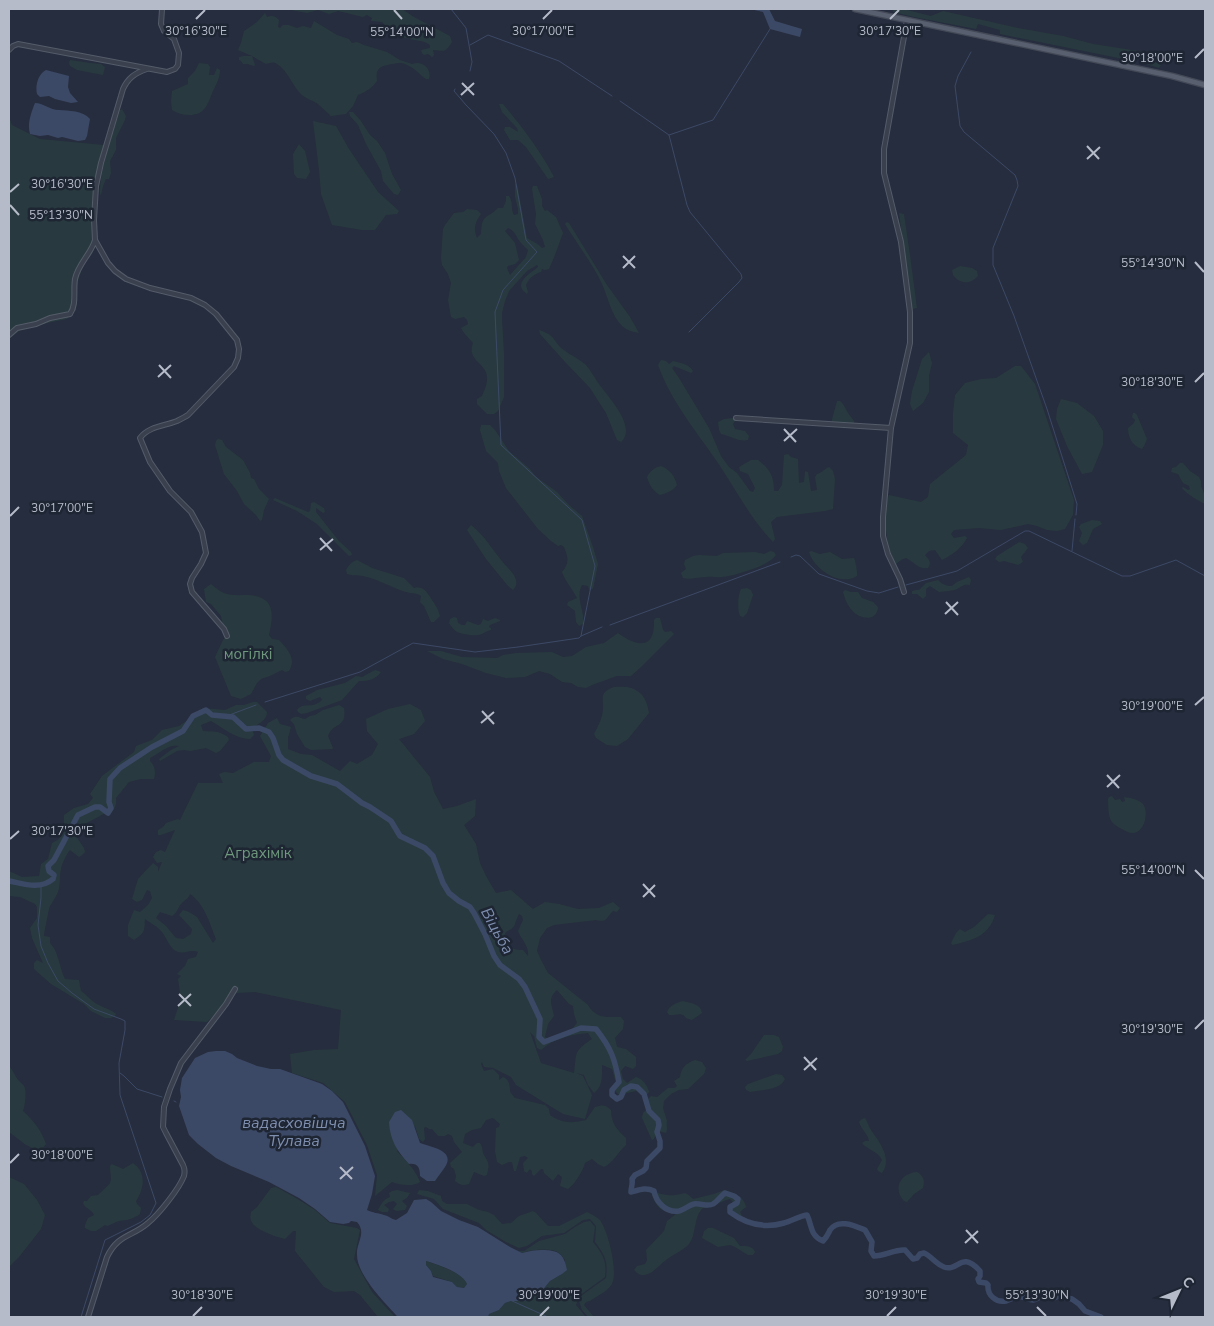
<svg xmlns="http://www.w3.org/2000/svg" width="1214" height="1326" viewBox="0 0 1214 1326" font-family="'Nunito Sans',sans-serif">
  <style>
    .green { fill: #283a3f; fill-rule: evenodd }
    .water { fill: #3c4966; fill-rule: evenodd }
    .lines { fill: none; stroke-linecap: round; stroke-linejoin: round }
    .stream { stroke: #3c4966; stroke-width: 1 }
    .river { stroke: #3c4966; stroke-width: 5.5 }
    .minor-casing { stroke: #545b69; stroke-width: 6 }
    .major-casing { stroke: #434957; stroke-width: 7 }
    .minor { stroke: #3a404e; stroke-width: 4 }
    .major { stroke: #585f6e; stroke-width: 4.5 }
    .ticks { fill: none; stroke: #b6bbc9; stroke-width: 2 }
    .labels { text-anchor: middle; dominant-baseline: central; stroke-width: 5; stroke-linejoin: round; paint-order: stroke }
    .park-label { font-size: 15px; fill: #6e997c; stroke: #1e2533 }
    .water-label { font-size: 16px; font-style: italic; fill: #7e8eaf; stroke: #1e2533 }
    .ticks-label { font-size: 12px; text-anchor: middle; fill: #b6bbc9; stroke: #1e2533; stroke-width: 5; stroke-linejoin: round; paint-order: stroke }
  </style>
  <rect width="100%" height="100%" fill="#262d3e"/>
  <path class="green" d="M285,9H402L414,17L450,36L452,42C445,53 445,51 433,50L434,55L432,57L428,54L424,55L422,53L421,50L430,48V45C425,41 420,41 414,40C399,37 392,33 382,22L371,21L372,18L367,15L363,17L338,11L329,14L318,10L307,13Z
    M894,9H903L931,16L943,11L1018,28L1063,36L1093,44L1145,52L1150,59L1161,65L1159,68L1143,63L1140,59H1137L1133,61L1000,34V30L978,24L976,29L914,17L893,12Z
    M265,13L267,17C273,15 275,16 279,20L278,27L280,28L283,25H289L297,28L303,26L311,28L314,21L337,35L349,39L352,43L357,42L364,45L387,52L400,60L412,64C422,60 432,68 429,79H426C420,75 416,69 407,65C402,62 398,63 392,64C380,66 375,68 377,81C372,88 366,92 358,95L353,106L346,114L331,116C327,112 323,109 319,105C314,100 306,100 299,92C292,84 287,70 277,64C273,61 270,63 266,64L252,56L255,65L254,66L248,64H243L241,61L239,60V57L244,56H252L238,50L241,43L244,31L257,22Z
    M70,60L90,63L101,64L105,67L103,75L77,70L70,66L69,63Z
    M199,63L208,64L210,67L209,75H214L217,68L220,70C220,77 217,83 214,89C211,95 209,103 205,108C198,118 181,116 172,110L171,101L172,91L188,84V78L195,71Z
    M499,104H503C522,127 540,150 554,177L548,179L526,147L518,140H510L504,130L505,127H510L518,132L517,128L502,112Z
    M122,109L126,116L125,120L116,138V150L110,161L111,173L109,179H106L103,186L101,195L100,194C100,168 112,135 120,110Z
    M349,112H353L361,121L370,135L377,141L385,153L392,174L401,190L398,195L394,194L383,181L381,171L366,144L358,125L350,116Z
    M9,117L12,125L40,139L104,145L94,186L92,233L96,245L92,254L87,259L82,269L78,281L76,310L67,319L23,328L9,339Z
    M313,121L336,126L349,149L378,192L399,211L397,214L386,215L375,230H362L332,225L321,194L319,170Z
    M299,144L305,151L310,172L306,179L297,178L294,174L293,154Z
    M515,184H517L527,238C533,242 536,242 542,248L545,247L543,240L535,224L536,214L532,189L533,186H537L542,199V206L545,211L547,210L556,217L563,233L555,255L549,269L545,270L542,269L541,272C534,274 529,278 526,285L528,292L527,294C512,284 529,274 538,267L537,265L527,271L509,291L505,301L502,313V319L504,353V397L498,411L494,414H487L477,404V399L482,396C484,391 487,385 487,380C489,363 466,362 473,343L464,333L461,328L468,324L467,320L464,317L455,319L451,317L448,300L451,283L448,274L442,265L441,258L443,229L445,225L454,213L463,212L467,209L477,210L481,214C475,222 473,229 477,238L481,234C482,213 486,220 498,208H503L506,201V196H509C514,204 510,208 514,215L518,214V209L515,197ZM508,228C516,231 516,238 522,244C524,246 526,248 528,250L526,257L510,275L507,268L508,266L515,264L519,260L515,243L505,231Z
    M899,213L904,214L910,255L917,308L912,309Z
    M567,222L569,223L607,285L630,317L639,333C632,332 627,330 622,326C611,315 608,297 602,284C593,264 577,244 565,224Z
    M960,266L972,268L977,271L978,276C970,285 960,284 953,275L952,270Z
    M539,330C543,331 547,333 550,335C554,338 556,343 560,347C568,354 578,358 586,365C592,372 596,381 602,388C610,399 637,428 621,442L617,440L606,413L590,388L566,363L540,334Z
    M929,352L932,363L929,376V392L923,403L913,411L910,404L912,391L922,359Z
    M661,360L666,361L669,364L673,361C681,363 689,364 693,371L691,373L674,366L672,368L679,378L709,428L721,456L729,467L737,473L750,491L753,492L755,488L748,474L740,471L739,467L751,460H758C770,469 774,476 774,491H778L782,485L784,455L788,454L791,457L798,459L799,483L804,482L805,471L808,472L811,491L817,490L815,477L817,474C822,473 824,469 829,467L833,471L835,479L833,509L825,511L777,517L771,522L775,539L773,542C751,519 737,492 720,466C698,433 671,402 658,365Z
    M1015,366H1021L1035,384L1074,500L1073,515L1065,529L1057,531L1047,530L1037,526L1028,524L1001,530L979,528L954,530L951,534L954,538L965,536L967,538C962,548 952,555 942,560L935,550L929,551L925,555C929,560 932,562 928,568C919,570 914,562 906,558L901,560L896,564C886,551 882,510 889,495L921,502L928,497L930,484L966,455L968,445L953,433V413L955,395L965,383L981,379L996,378Z
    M1061,399L1077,403L1094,416L1103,431V445L1092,472L1082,474L1067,446L1056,419L1057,409Z
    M837,401H840L843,404L848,413L854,421V425L831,423Z
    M1133,413H1135L1137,415L1147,439L1144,446L1142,449C1132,446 1128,437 1128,428L1134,423L1135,420L1132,417Z
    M733,418L735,421L733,424L735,429L745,431L749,436L748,440C738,442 731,436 721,434L719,430L718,422L724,419Z
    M481,425H490L495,430L509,451L530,469L535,476L557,492L568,504L582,516L593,547L598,564L593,589L589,590L588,586L582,585C575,598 585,610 583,624L579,626L576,622L575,611L567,605L568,602L577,598C572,588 565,581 562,572C570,562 568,558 564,547L561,545L558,546L551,541L538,529L506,488L499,471L498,463L486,451L480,430Z
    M218,439L222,440L226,447L243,460L250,473L251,478L254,479L259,489L269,499L264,510L262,520L260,521L256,515L244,504L237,491L224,474L215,445L216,441Z
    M1180,463H1183L1190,471L1199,477L1201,481V486L1205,496V504C1197,500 1188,495 1182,488L1183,487L1188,490L1190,489L1189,486L1183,483L1178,474L1171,472L1172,468L1176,467Z
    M661,466C669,469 675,476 677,485C673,491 667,493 660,495C652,490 650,486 647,477C651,470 654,468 661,466Z
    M275,498L308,512L310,511L311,503L314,502L324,508L325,512L323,513L316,508V512L339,541L351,552L352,555L349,556L317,524L297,511L273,500Z
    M1092,520L1100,521L1102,524L1093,529L1087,543L1083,545L1079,541L1082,533L1079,527L1081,524Z
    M471,525C484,535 492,549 502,561C506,567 514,572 516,580C517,584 516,587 513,590L508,586L486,559L467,530Z
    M1019,542L1025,544L1028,548L1021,557L1023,562L1018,565L1004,561L999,562L995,559L997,556Z
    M770,551L774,552L776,555C769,566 736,575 722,577C717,578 712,576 706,577C698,577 691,580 683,578L681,573L686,569L684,564L685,560L693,556L699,555L717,556L723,553L755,552L764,554Z
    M811,551L820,554L830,552L842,559L854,558C855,559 858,574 857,576C840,587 814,569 809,552Z
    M357,560L372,568L404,578L414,588C423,586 426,591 430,597C434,603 438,608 440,616L434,622H431L424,606L420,602L421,596C417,593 415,594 410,593C395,590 379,579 363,576C357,575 353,576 347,574L346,570C349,565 351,562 357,560Z
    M969,577L971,580L970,585C963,584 963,586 957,589C953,591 945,591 939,592L930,586L926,589V596L923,599L917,594H912V591L916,590H919L926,583L938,580C942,584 946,586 952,586L957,582Z
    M211,584C215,587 219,591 224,593C231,596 240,595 247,595C275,596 274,613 269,635L272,639L279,640C287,649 297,658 289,671L285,672L282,670L270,676L261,679L257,683L251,694L241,699L231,696L215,657L223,640L227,635V630L223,625L221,616L211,604L206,602L204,589Z
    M747,588L751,590L753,595L747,613L743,617L740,616C737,610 738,594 741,589Z
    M845,590L851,592H858L862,598L873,602L878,607C877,620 865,620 856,614C849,609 845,600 843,592Z
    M454,617L457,618L458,623L462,625H465L467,621L478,625L481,624L483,619L488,621L495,618L500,620V621L490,625L489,627L491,628V630C486,631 483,634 479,635C474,636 462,634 457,632C454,630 451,626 449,623L450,619Z
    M656,618H660L663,630L665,632L671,631L674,634L641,667L631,676H617L592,685L586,688L578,687L571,683L562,682L550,674L539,671L525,677L506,678L486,673L462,664L443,659L427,651H441L462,657L497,658L503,655L516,653L552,652L563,657L572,656L586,647L604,643L618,633C627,640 648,652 653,633C654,629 654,624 654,620Z
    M375,670L381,672C375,680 369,681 359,681L342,700L307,713L301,714L298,712L297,710C304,701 312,710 322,700L321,698L320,697L310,701L306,699V696L317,690L345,683L356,676L362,677Z
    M614,687C635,685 646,692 649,713L628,739L617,746L607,745L596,738L594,734C598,726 602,719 603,710C604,698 598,693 614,687Z
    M253,702H257L267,712C267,721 258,723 252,729L254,735L250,739C236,739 223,728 211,721L201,725L203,731C215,732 217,730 228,737L229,740L220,751L216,753L206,748L190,751L184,750L177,751L160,761L159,759L171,750L179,746C168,744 160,753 150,758V761C155,766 156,772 154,779H141L129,782L116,798C117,806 114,810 109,815L103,814L100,816L77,828L74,833L84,848L85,852L81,856L79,857L70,850L69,851C66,856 62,863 61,869C59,877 61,883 58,892C56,897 53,901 50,906C49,908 44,934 44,936L50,937V943C59,952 59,967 65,979L79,980L81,991C87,995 91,1001 97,1004C103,1008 111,1009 116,1014L115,1016L111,1018H105L91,1011L84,1004L51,984L34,969V963L37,960L43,963L32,938L30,928L37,918V907L35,904L20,897L9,896V871L22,877L39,876L41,864L48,859L52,843L59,839L64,826V815L74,808L88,804L93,798L90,794L102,776L134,752L136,746L152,740L162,730L179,726L188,720L203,708L225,710L236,705H244Z
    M410,704L421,710L425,721L414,734L399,739L430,777L434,792L443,809L457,806L476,799L475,816L464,825L476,844L480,863L486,876L496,893L511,890L533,909L545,902L559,904L578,909L599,908L613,902L620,908L617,912L613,911C606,918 607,923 596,920L554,925L547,928L540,938L537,951L541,960L548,973L588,1005C596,1019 607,1017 621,1017L624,1021L623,1029L615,1038L617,1047L626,1049L636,1057V1066L633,1069L625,1066L621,1071L623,1079L627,1083L636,1077C643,1079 648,1086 649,1092L646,1096L636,1091L619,1095L614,1090L616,1083L612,1069L602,1065C602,1076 603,1086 594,1093L588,1085L584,1075L576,1073L583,1076L592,1095L585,1119L563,1114L516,1085L511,1077L493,1068L484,1067L482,1062L481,1064L484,1071L493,1069L499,1075V1080L503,1077C509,1079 510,1085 510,1092L515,1098L545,1105L549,1109L550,1115C562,1124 573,1123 586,1120L595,1107C602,1105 605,1104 611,1110C611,1123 617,1130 626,1138V1145C618,1152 613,1163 604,1167L598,1164L592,1159L585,1163C583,1171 574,1185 568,1189L560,1186L562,1177L558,1174L553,1181L544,1173L543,1169H541L534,1176L532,1174V1171L530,1169L527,1173L524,1171L523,1163L528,1158L525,1156L520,1157L516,1171H514L512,1162H509L502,1165L497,1162L495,1151L496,1128L499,1127L500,1124L493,1118L486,1120L481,1128L472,1130L465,1134L463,1143L473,1147L477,1143H480C483,1147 482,1151 484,1155C490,1165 489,1164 487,1175L484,1176L474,1172L469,1184C463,1186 460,1185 455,1181L456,1176L454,1169L451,1167L450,1163L462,1152L454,1142L452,1136L448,1134L445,1136H438L432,1129H429L426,1127L424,1128L425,1139L423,1142L419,1139L415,1126L397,1151C406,1161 415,1169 420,1182C413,1187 400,1185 392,1182L375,1196L377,1175L367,1145L345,1102L323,1083L292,1073L290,1054L314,1050L338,1049L341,1010L255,992L236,993L207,1022L174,1020L181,999L178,979L181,976L177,974L185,966L188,959L196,957L198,952C189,949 186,954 178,952C169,949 167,937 161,931C157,926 150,923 145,919C144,931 146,932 134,940L128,936V925L134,910L140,912L148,905L152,898L150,891L147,890L142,900L137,902L132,899L138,879L153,863L158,867V872L162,862L157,863L153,857L156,852L161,850L165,852L175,830L161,835H158V830L163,827L166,823L178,819L180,820L198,783H223L219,774L224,772L233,773L254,762H269L271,756L260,736L268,723L277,718L280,724L291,727L288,738V749L301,754L312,755L340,771L350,761L357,764L372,755L378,744L367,731L366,719L388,709ZM190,894C204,903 210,924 216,939L213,943L197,917L189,912L183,910L179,915L192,929L191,934L183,939L176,938L166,926L156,918L160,912L172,916C179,911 177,908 182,903C186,899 188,899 190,894ZM519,914L522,916L523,920L518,931C522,941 529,945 528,956L523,950C512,950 509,947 503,938L506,932C518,926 513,925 519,914ZM557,990L569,1004L573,1006L574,1014L577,1023L572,1029L549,1039L545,1037L548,1024L554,1016C552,1005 547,999 557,990ZM530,1032L534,1036L537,1048L541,1050C554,1038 571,1035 588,1033L592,1039C573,1052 577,1052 574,1073L541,1063Z
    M339,705L344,708C347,729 334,721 328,736L333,748L332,749L311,750L305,747L297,734L294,724L290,720C295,714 300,718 305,719L310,716L315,715L323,710Z
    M1112,796L1115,800L1120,799L1122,802L1125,801L1124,797C1130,798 1138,799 1143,804C1149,812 1145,832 1133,833C1129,833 1125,831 1122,829C1107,822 1109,815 1108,799L1109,797Z
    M988,914L995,915C989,936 971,941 952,945L951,943L956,933L960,929L965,932L974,927Z
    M683,1001C691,1003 701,1004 702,1013L692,1020L686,1018C682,1011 676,1016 669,1015L667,1012C670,1005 676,1003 683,1001Z
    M764,1035H774L779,1037L783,1047L782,1051L778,1054L747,1061L745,1060L751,1054Z
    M695,1060L702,1062L706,1068L704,1074L688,1089L679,1090L671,1094L664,1101L663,1108L667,1121C666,1126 668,1129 666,1133L658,1131L656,1133L654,1139L652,1140L642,1118L643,1113L650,1106L648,1099L651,1096L657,1097L668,1088H675L677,1086L674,1081L680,1077C681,1068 686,1063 695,1060Z
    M9,1066C13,1070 15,1076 18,1080C19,1081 24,1085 24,1086C27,1090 25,1106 23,1111C34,1121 41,1130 46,1144L43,1148L37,1150L26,1145L9,1132Z
    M776,1074L782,1075L785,1079C781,1090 761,1090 750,1092L746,1090L745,1087L748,1084Z
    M865,1118C868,1123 869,1128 873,1133C881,1144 892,1160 882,1173L878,1171L877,1169L882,1160C878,1151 867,1150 862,1143L865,1141H869C868,1134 861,1129 859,1122L862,1119Z
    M133,1163C147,1173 144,1189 136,1201L137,1204L141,1208L140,1214C133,1219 128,1220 119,1221C115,1222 111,1225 107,1226L105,1225L96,1231H91L85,1228V1225L88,1218L94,1215C92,1209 85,1209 83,1203L84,1201H87L91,1196L98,1195C101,1192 109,1185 110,1183C112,1179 110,1171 110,1166L112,1164L123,1169Z
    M917,1172C924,1176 925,1181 923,1188L914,1194L907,1202L904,1201C892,1188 901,1173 917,1172Z
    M9,1177L24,1184L37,1200L45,1215L41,1229L19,1257L9,1267Z
    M276,1187L296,1198L315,1210L330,1223L357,1228L360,1230L354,1259L372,1292L395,1317H378L360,1295L354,1291L334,1292L324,1287L295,1251L296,1231H293L285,1239C276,1237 259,1231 253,1224C250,1220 250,1217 251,1212L257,1207L271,1188Z
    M397,1190L410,1193L407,1198L402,1201L407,1206L405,1210L396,1211L393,1209L397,1204L394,1201L389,1202L384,1205L389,1209L388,1212H382L378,1210C381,1204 384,1199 390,1197L389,1193L392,1191Z
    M419,1190L428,1191L441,1196L442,1201L447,1204H467L479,1210L488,1212L494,1215L502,1224L511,1223L519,1216L533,1211L536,1213L548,1226H559L587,1212C591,1214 597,1217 600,1220C608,1231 617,1268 613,1281C611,1290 597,1296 590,1301L586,1302L584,1305L594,1317H588L582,1310L579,1301L581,1296L606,1278C608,1261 605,1255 595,1242L596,1226L590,1219L583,1220L564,1233L542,1236L527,1246L519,1248L506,1242L486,1230L479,1223L443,1209L434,1199L417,1194Z
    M724,1190C733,1192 744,1196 746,1207L740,1212L742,1216L738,1220L728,1211L729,1205L733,1202L730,1199C720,1201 713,1208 703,1208C693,1217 697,1234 689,1244C683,1251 673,1254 666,1260C660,1264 652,1275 644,1275C639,1275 637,1273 634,1270L637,1266L645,1264L647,1260L646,1250L664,1231L667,1221L676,1214C670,1213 660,1211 657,1205C654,1201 654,1198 651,1193L654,1191C659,1194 668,1196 675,1195C685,1194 684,1190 693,1199L714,1194Z
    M590,1221L595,1227L593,1242C603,1255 607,1260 605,1277L579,1296L576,1305L586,1317H488L489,1314L499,1310L505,1303L511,1301H525L541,1292L550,1281L562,1274L565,1260C563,1258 562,1255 559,1253C551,1247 531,1250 522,1253L510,1247L519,1251H524L539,1241L565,1234L575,1227L584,1222Z
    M708,1228H713L734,1238L740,1246C747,1246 753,1246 755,1252L753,1255H748L735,1247L730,1245L718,1247L702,1238L704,1231Z
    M426,1261C437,1265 462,1272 467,1284L464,1288L457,1287L452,1282L433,1276L431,1271L426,1265Z"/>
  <path class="water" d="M750,9H769L775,21L802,29L800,37L770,29L763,12Z
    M46,70L69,76L68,87L70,93L78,102L71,103L55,99L49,96L40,97L37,94C35,86 38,74 46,70Z
    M35,103C43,103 50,110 59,110C69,111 82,110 90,119L87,136L85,140L78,141L62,137L58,138L48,135L40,136L30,134C27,124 31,113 35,103Z
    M216,1051H225L232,1054L237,1058L257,1066L271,1069H280L322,1084L332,1091L343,1102L365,1146L375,1176L372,1194L367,1210C373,1213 378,1213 384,1215C389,1216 391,1219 396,1220L407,1213L414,1200L426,1199L431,1202L441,1211L459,1220L478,1227L510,1247L522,1253C529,1251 535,1250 542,1250C559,1250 564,1254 567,1270L562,1274L550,1281L541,1292L525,1301H511L505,1303L499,1310L489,1314L488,1317H398C385,1303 357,1275 357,1255C356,1243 367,1233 357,1222L351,1221L349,1223L343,1224L330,1222L315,1209L299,1198L269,1182L231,1166L216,1158L198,1144L189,1135L179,1106L181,1097L180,1090L182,1078L195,1058L208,1052ZM426,1261C437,1264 463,1273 467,1284L464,1288L457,1287L452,1282L433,1277L431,1271L426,1265Z
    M401,1110L412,1120L420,1143C430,1147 456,1150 445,1167C442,1172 438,1176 435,1181H427L420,1176C420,1168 418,1163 409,1164C397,1151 390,1140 389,1122L395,1112Z"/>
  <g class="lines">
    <path class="stream" d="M451,9L466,28L472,62L470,71
      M470,45L488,35L559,61L612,96
      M971,52L958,76L955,86L960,126L964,132L1015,175L1017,180L1018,186L993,248V265L1014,316L1047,409L1077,504L1076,515
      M455,89L454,91L466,105L494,134L506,153L515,178L526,240L537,252L503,290L495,312L501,445L582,520L595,566L581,636
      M620,101L669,135L687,205L690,212L741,274L742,278L739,282L689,332
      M669,135L713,120L770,29
      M1072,551L1075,519
      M791,557L796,555L800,556L819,574L867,591L879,593L898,587
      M906,585L957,571L1025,531H1029L1122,576H1130L1176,560L1205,576
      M610,625L780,562
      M265,702L360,672L413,643L475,652L518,647L579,638L581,636L602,627
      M224,717L256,705
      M41,885V898L38,925L41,946L48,963L58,981L72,993L94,1009L121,1019L125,1021V1030L119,1063L120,1095L156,1203L150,1215L141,1222L105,1240L81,1317
      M120,1073L124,1076L137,1089L162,1097
      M174,1101L176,1102
      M510,1300L548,1317"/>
    <path class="river" d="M9,881C24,884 40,890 53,879L54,875L49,871L48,866L54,860L78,815L95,807H100L108,813L111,808L109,802L110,779L120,768L152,747L183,731L193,716L206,710L212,715L233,717L246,729L259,728L269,732L273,738L279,755L283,760L311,776L337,784L362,803L370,807L391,821L400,836L425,848L433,856L443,883L449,893L459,901L470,907L474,913L485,934L494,956L500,965L519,979L525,987L540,1019L539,1037L544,1042L581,1028L596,1029C611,1048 615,1059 619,1082L612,1090V1095L617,1099L621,1097L624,1090L631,1086L637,1087L644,1094L649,1111L658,1120L659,1125L657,1132L660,1141V1148L647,1161L646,1168L643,1171L635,1175L632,1179C633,1184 631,1187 631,1192C639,1190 646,1187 654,1191C656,1202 666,1213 679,1211C684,1210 689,1205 694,1204C700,1203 708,1207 713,1204C717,1202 721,1196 725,1193L734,1196L738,1199L737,1203L730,1207V1212C746,1224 763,1229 784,1223C792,1221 799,1216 807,1215C812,1225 810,1236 823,1241C827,1237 828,1234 830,1230C838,1218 855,1226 865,1230L872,1242L871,1251L874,1256C885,1256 895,1249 905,1250L913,1259L917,1258L920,1254L924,1253C931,1256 936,1264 944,1267C959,1272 961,1250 980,1271V1276L978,1279L979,1282L986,1283L988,1285C987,1295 996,1303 1006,1301C1010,1300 1013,1297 1017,1297C1023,1296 1028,1300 1033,1300C1038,1299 1043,1295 1048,1293L1054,1298L1059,1296L1072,1299L1079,1304L1085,1311L1101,1317"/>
    <g class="minor-casing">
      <path id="minor" d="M9,50L13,46L18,44L167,72L175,69L178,65L179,53L174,39L164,31L161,24L162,9
        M147,69C135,73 128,78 123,89L101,163L96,186L94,220L95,240L108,263L115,271L126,279L150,288L191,298L205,305L216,314L237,340L239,349L238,358L234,367L188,415C185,417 181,419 177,421C165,426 149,426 140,438L150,462L170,491L191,512L202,532L206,553L201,564L192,578L190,584L192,592L224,629L227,636
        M9,335L17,328L36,324L50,318L70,314C77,304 73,291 75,279C78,264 91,254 95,240
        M736,418L891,428
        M904,592L900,579L888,554L883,536V517L891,428L910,343V312L901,242L884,173V149L907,20
        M88,1317L107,1257C118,1234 132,1237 148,1223C159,1214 179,1189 184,1176C185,1172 185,1169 183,1165L166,1133L163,1127L164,1107L170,1089L181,1063L226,1004L235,989"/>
    </g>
    <g class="major-casing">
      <path id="major" d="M855,9L1172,76L1205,85"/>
    </g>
    <use href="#minor" class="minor"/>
    <use href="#major" class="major"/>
  </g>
  <path class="ticks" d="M394,10L402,19M196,19L205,10M543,19L552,10M890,19L899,10M1195,58L1204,49M462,83L474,95M461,95L474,83M1087,146L1099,159M1087,159L1100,147M10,192L19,184M10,205L19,215M623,256L635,268M1195,262L1204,272M623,268L635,256M159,365L171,378M158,377L171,365M1195,382L1204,373M784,429L796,442M784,441L797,429M10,516L19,507M320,538L332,551M320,550L333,539M946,602L958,615M945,614L958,602M1195,705L1204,697M482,711L494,724M481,723L494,712M1107,775L1119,788M1107,787L1120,775M10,839L19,831M1195,870L1204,879M643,884L655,897M643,897L655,885M179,994L191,1006M178,1006L191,994M1195,1029L1204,1020M804,1057L816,1070M804,1070L817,1058M10,1163L19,1154M340,1167L352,1179M340,1179L353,1167M966,1230L978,1243M965,1243L978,1231M1037,1307L1046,1316M193,1316L202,1307M540,1316L549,1307M887,1316L896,1307"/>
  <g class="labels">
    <g class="park-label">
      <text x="248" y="654">могілкі</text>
      <text x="258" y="853">Аграхімік</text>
    </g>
    <g class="water-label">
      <text transform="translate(497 931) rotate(61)">Віцьба</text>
      <text x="294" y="1123">вадасховішча<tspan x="294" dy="18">Тулава</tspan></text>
    </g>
  </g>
  <g class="ticks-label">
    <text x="543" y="35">30°17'00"E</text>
    <text x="196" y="35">30°16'30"E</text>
    <text x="890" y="35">30°17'30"E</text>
    <text x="402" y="36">55°14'00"N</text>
    <text x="1152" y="62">30°18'00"E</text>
    <text x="62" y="188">30°16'30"E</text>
    <text x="61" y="219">55°13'30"N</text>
    <text x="1153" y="267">55°14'30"N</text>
    <text x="1152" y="386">30°18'30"E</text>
    <text x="62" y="512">30°17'00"E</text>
    <text x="1152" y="710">30°19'00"E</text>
    <text x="62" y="835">30°17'30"E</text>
    <text x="1153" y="874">55°14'00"N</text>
    <text x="1152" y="1033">30°19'30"E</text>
    <text x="62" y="1159">30°18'00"E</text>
    <text x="1037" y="1299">55°13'30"N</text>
    <text x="202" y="1299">30°18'30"E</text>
    <text x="549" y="1299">30°19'00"E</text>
    <text x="896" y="1299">30°19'30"E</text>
  </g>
  <rect width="1214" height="1326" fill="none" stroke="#b6bbc9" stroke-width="20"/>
  <g transform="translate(1179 1291) rotate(47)" stroke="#1e2533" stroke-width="4" paint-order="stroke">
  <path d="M0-4L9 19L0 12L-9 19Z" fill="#b6bbc9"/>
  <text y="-8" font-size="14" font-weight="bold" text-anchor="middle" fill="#b6bbc9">С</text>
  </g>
</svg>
